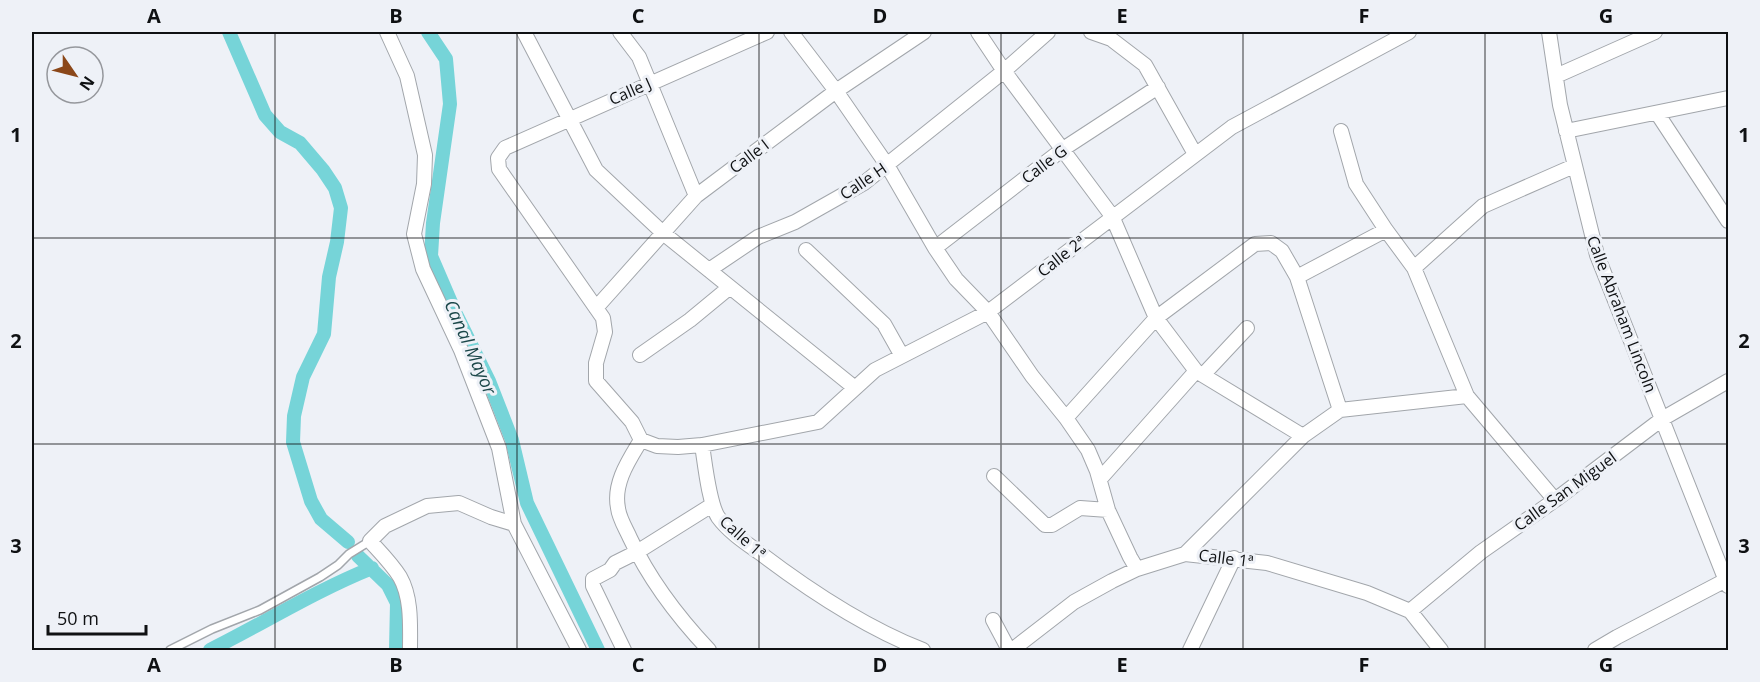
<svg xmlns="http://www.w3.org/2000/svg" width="1760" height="682" viewBox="0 0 1760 682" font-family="'Open Sans',sans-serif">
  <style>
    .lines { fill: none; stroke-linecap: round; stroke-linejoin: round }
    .canal { stroke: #76d4d8; stroke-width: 14 }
    .lane-casing { stroke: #a2a6ab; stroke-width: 10 }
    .street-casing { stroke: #a2a6ab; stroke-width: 16 }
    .lane { stroke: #fff; stroke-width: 7 }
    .street { stroke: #fff; stroke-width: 14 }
    .grid { fill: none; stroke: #0f1113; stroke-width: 1.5; stroke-opacity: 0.55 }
    .labels { text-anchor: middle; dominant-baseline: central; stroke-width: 6; stroke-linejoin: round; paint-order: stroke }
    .street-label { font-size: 16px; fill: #0f1113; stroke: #eef1f7 }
    .water-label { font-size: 18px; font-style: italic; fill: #1b4749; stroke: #eef1f7 }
    .neatline { fill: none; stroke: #0f1113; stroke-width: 2 }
    .grid-label { font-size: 20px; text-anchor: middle; font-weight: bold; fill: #0f1113 }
  </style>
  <rect width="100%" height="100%" fill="#eef1f7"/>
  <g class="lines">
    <path class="canal" d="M229,32L265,115L280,132L300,143L323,170L335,188L341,208L337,242L329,277L324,334L303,377L294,416L293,442L311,501L321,519L348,542
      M428,32L446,59L450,104L433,223L431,256L456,314L489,381L512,440L527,503L598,650
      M358,556L388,585L397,603L396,650
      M210,650C264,623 315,591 372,568"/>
    <g class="lane-casing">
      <path id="lane" d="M170,650L212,629L260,610L320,577L338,565L349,554L370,541"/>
    </g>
    <g class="street-casing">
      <path id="street" d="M387,32L407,76L425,155L424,184L414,234L423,269L461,350L499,448L514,524L579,650
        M524,32L596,170L663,233L855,388
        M620,32L639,57L696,196
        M767,32L505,148L498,158L499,169L603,318L605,332L596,363V381L632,422L641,440L657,446L678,447L702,445L818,422L875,370L988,312L1232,127L1409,32
        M791,32L836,91L887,165L935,248L956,279L988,312L1032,376L1066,418L1088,450L1097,471L1108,510L1130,557L1137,569
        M978,32L1004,71L1112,216L1156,318L1196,371L1303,436
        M1091,32L1111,39L1145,65L1195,154
        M1549,32L1560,105L1597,255L1728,586
        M1556,76L1655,32
        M1657,113L1728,221
        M1341,131L1356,184L1386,230L1414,268L1467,396L1555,500
        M1566,131L1728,98
        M935,248L1063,149L1158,87
        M806,250L884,324L902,356
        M1414,268L1483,206L1574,166
        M709,270L758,237L795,222L864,183L1004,71L1048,32
        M1297,277L1386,230
        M596,308L696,196L836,91L924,32
        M640,355L690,320L730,287
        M1203,375L1247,328
        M1066,418L1156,318L1255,244L1271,243L1282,251L1297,277L1340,410
        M641,440C629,460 613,483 618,508C619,518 626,529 630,538C650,581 677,616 709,650
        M702,445C705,464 709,503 718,517C729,532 746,543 760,553C810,591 864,627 923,650
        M994,476L1045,525H1052L1080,508L1108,510
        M1100,479L1196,371
        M1185,554L1303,436L1340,410L1467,396
        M1410,611L1481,552L1555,500L1662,419L1728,381
        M993,620L1009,650
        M410,650C410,627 412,598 400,577C392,564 380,552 370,541L385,526L427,506L459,503L491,517L514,524
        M624,650L593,586V579L610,570L615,563L637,552L712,505
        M1012,650L1074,602L1112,581L1137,569L1185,554L1267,563L1367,593L1410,611L1441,650
        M1190,650L1234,558
        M1595,650L1617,637L1726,580"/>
    </g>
    <use href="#lane" class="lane"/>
    <use href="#street" class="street"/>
  </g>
  <path class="grid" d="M275,32V650M517,32V650M759,32V650M1001,32V650M1243,32V650M1485,32V650M32,238H1728M32,444H1728"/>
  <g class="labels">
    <g class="street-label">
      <text transform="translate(630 91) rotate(-24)">Calle J</text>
      <text transform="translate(749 156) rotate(-37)">Calle I</text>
      <text transform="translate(1044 164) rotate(-37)">Calle G</text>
      <text transform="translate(863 181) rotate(-34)">Calle H</text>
      <text transform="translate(1061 256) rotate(-38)">Calle 2ª</text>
      <text transform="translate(1622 314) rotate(69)">Calle Abraham Lincoln</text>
      <text transform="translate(1565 491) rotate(-36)">Calle San Miguel</text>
      <text transform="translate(743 537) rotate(42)">Calle 1ª</text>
      <text transform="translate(1226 558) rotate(7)">Calle 1ª</text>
    </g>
    <g class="water-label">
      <text transform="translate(471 347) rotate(66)">Canal Mayor</text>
    </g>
  </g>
  <rect width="1760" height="682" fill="none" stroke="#eef1f7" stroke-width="66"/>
  <g transform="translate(75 75) rotate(125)"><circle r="28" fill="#eef1f7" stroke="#95979c" stroke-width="1.5"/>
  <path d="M0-4.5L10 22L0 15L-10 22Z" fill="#8b4719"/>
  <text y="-9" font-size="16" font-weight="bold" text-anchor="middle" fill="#0f1113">N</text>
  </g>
  <path d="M48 625v9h98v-9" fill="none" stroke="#0f1113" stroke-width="3"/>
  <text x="57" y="625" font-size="18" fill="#0f1113" stroke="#eef1f7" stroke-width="4.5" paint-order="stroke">50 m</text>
  <rect x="33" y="33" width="1694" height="616" class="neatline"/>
  <g class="grid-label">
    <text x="154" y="23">A</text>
    <text x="396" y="23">B</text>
    <text x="638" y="23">C</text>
    <text x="880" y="23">D</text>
    <text x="1122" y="23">E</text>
    <text x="1364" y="23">F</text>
    <text x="1606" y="23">G</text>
    <text x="16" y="142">1</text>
    <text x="1744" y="142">1</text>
    <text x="16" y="348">2</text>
    <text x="1744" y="348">2</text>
    <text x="16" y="553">3</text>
    <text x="1744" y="553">3</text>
    <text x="154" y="672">A</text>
    <text x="396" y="672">B</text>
    <text x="638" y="672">C</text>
    <text x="880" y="672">D</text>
    <text x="1122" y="672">E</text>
    <text x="1364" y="672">F</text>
    <text x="1606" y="672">G</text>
  </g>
</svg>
